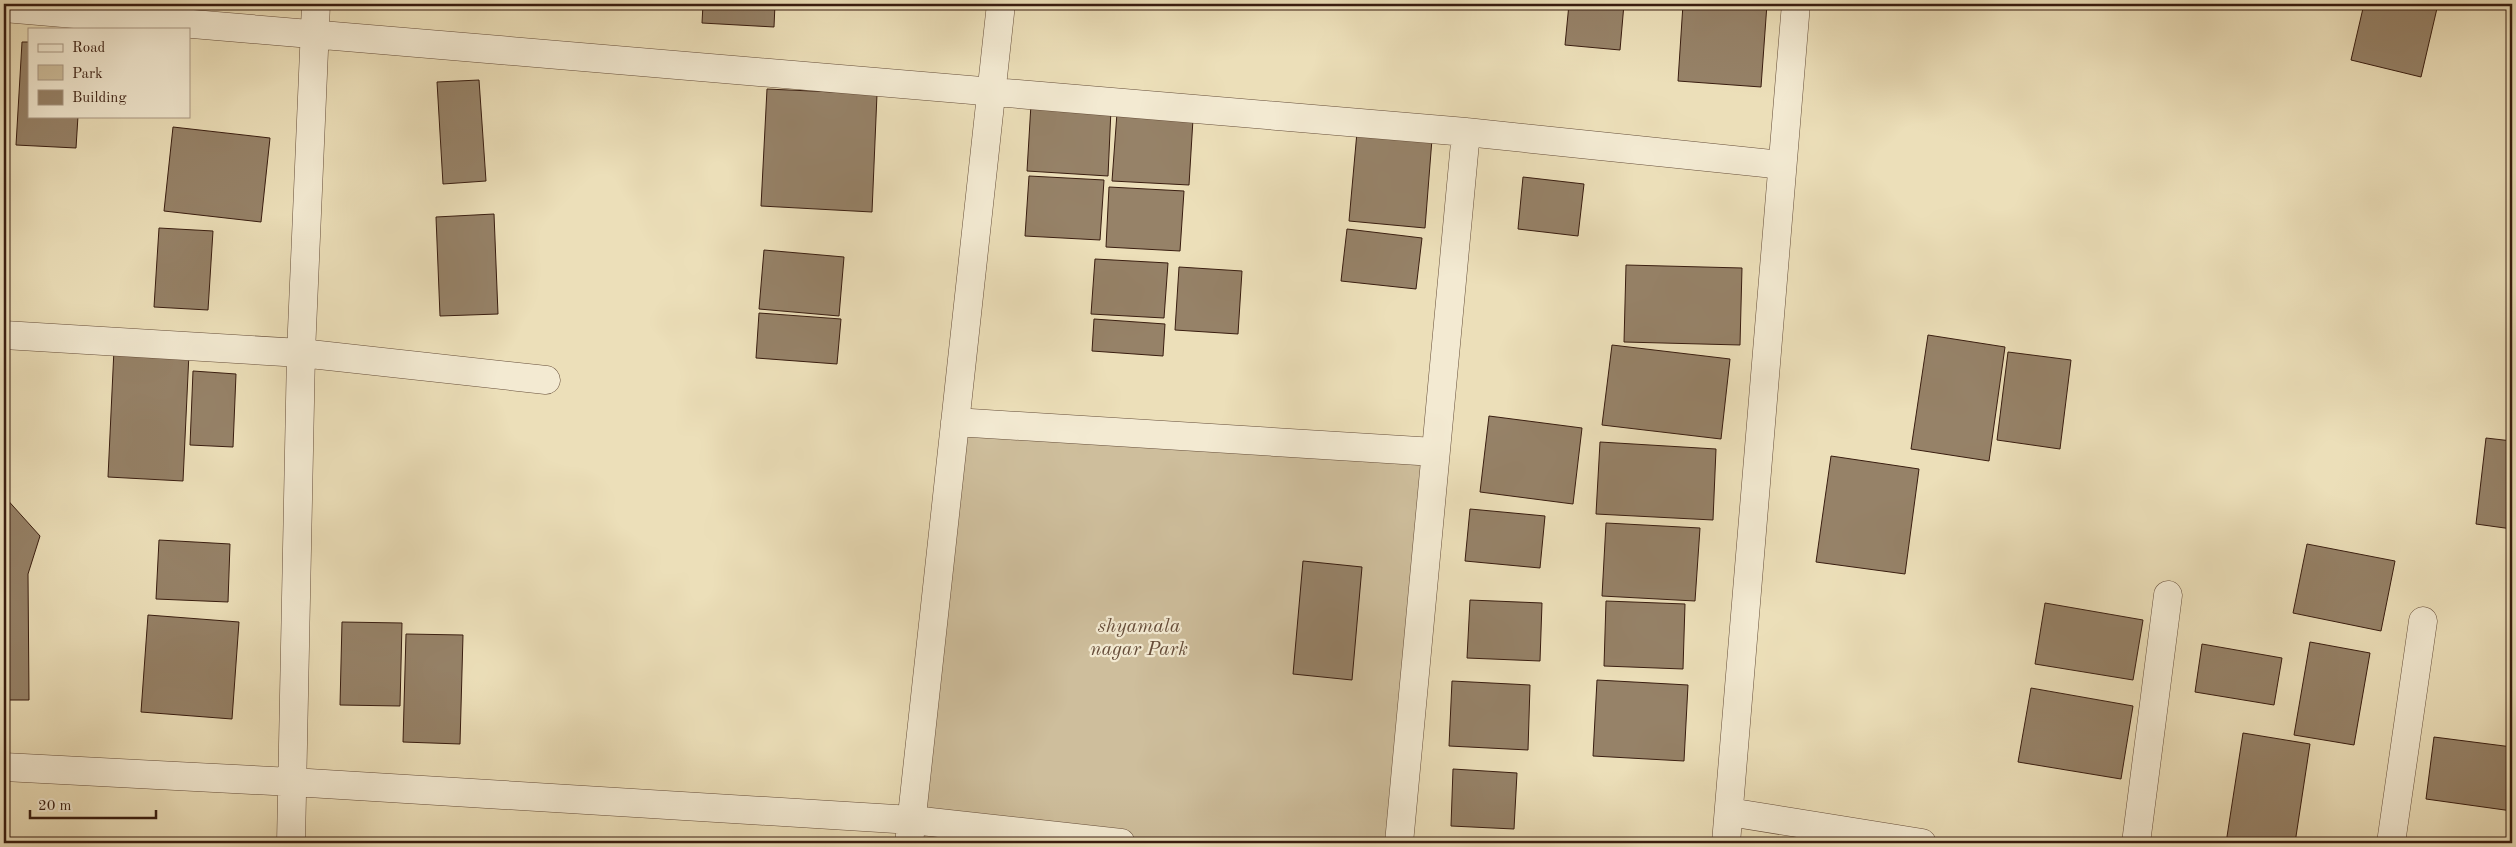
<svg xmlns="http://www.w3.org/2000/svg" width="2516" height="847" viewBox="0 0 2516 847" font-family="'Old Standard TT',serif">
  <style>
    .green { fill: #cebe9c; stroke: #846e56 }
    .building { fill: #968268; stroke: #391d10 }
    .lines { fill: none; stroke-linecap: round; stroke-linejoin: round }
    .street-casing { stroke: #664e3a; stroke-width: 29 }
    .street { stroke: #f3ead2; stroke-width: 28 }
    .labels { text-anchor: middle; dominant-baseline: central; stroke-width: 4.5; stroke-linejoin: round; paint-order: stroke }
    .park-label { font-size: 20px; font-style: italic; fill: #664d3a; stroke: #f3ead2 }
  </style>
  <rect width="100%" height="100%" fill="#ecdfb9"/>
  <filter id="stains"><feTurbulence type="fractalNoise" baseFrequency=".004" numOctaves="4"/><feColorMatrix values="0 0 0 0 .2 0 0 0 0 .09 0 0 0 0 .02 0 0 0 .5 -.17"/></filter>
  <radialGradient id="worn" r=".72"><stop offset=".6" stop-color="#630" stop-opacity="0"/><stop offset="1" stop-color="#630" stop-opacity=".3"/></radialGradient>
  <path class="green" d="M955,422L1435,452L1399,843H1121L912,820Z"/>
  <path class="building" d="M703,4H775L774,27L702,23Z
    M1569,4H1624L1620,50L1565,45Z
    M1683,4H1767L1761,87L1678,81Z
    M2364,4H2438L2421,77L2351,60Z
    M22,42H29V116H78L76,148L16,145Z
    M479,80L486,181L443,184L437,82Z
    M767,89L877,94L872,212L761,206Z
    M1031,104L1111,109L1108,176L1027,171Z
    M1117,113L1193,119L1189,185L1112,181Z
    M173,127L270,138L261,222L164,211Z
    M1357,132L1432,139L1425,228L1349,221Z
    M1029,176L1104,180L1100,240L1025,236Z
    M1523,177L1584,184L1578,236L1518,229Z
    M1109,187L1184,191L1180,251L1106,247Z
    M494,214L498,314L440,316L436,217Z
    M159,228L213,231L208,310L154,307Z
    M1347,229L1422,238L1416,289L1341,281Z
    M764,250L844,257L839,316L759,309Z
    M1095,259L1168,263L1164,318L1091,314Z
    M1626,265L1742,268L1740,345L1624,342Z
    M1179,267L1242,271L1238,334L1175,330Z
    M759,313L841,319L837,364L756,358Z
    M1094,319L1165,324L1163,356L1092,351Z
    M1928,335L2005,347L1989,461L1911,449Z
    M1612,345L1730,359L1721,439L1602,425Z
    M114,349L189,353L183,481L108,477Z
    M2008,352L2071,360L2060,449L1997,440Z
    M193,371L236,374L233,447L190,445Z
    M1489,416L1582,428L1573,504L1480,492Z
    M2486,438L2512,441V529L2476,524Z
    M1600,442L1716,449L1713,520L1596,514Z
    M1831,456L1919,469L1905,574L1816,562Z
    M4,496L40,536L28,574L29,700H4Z
    M1470,509L1545,516L1540,568L1465,561Z
    M1606,523L1700,528L1695,601L1602,596Z
    M159,540L230,544L228,602L156,599Z
    M2307,544L2395,561L2381,631L2293,613Z
    M1303,561L1362,567L1352,680L1293,674Z
    M1470,600L1542,603L1540,661L1467,658Z
    M1606,601L1685,604L1683,669L1604,666Z
    M2045,603L2143,620L2133,680L2035,664Z
    M148,615L239,622L232,719L141,712Z
    M342,622L402,623L400,706L340,705Z
    M406,634L463,635L460,744L403,742Z
    M2310,642L2370,653L2354,745L2294,735Z
    M2202,644L2282,658L2274,705L2195,692Z
    M1597,680L1688,685L1684,761L1593,756Z
    M1452,681L1530,685L1528,750L1449,746Z
    M2031,688L2133,706L2121,779L2018,762Z
    M2243,733L2310,744L2295,843H2226Z
    M2434,737L2512,747V811L2426,799Z
    M1453,769L1517,773L1514,829L1451,826Z"/>
  <g class="lines">
    <g class="street-casing">
      <path id="street" d="M4,8L1466,132L1782,165
        M4,335L301,353L546,380
        M955,422L1435,452
        M4,767L292,782L912,820L1121,843
        M1729,812L1922,843
        M291,843L301,353L316,4
        M909,843L1001,4
        M1399,843L1466,132
        M1726,843L1796,4
        M2136,843L2168,595
        M2391,843L2423,621"/>
    </g>
    <use href="#street" class="street"/>
  </g>
  <g class="labels">
    <g class="park-label">
      <text x="1139" y="627">shyamala<tspan x="1139" dy="23">nagar Park</tspan></text>
    </g>
  </g>
  <rect width="2516" height="847" fill="none" stroke="#ecdfb9" stroke-width="20"/>
  <rect x="5" y="5" width="2506" height="837" fill="none" stroke="#391d10" stroke-width="2.5"/>
  <rect x="10" y="10" width="2496" height="827" fill="none" stroke="#391d10"/>
  <rect x="28" y="28" width="162" height="90" fill="#f3ead2" stroke="#a99884"/>
  <rect x="38" y="44" width="25" height="8" fill="#f3ead2" stroke="#a99884"/>
  <text x="72" y="52" font-size="15" fill="#391d10">Road</text>
  <rect x="38" y="65" width="25" height="15" fill="#cebe9c" stroke="#a99884"/>
  <text x="72" y="78" font-size="15" fill="#391d10">Park</text>
  <rect x="38" y="90" width="25" height="15" fill="#968268" stroke="#a99884"/>
  <text x="72" y="102" font-size="15" fill="#391d10">Building</text>
  <path d="M30 810v8h126v-8" fill="none" stroke="#391d10" stroke-width="2.5"/>
  <text x="38" y="810" font-size="15" fill="#391d10" stroke="#f3ead2" stroke-width="4" paint-order="stroke">20 m</text>
  <rect width="100%" height="100%" filter="url(#stains)"/>
  <rect width="100%" height="100%" fill="url(#worn)"/>
</svg>
